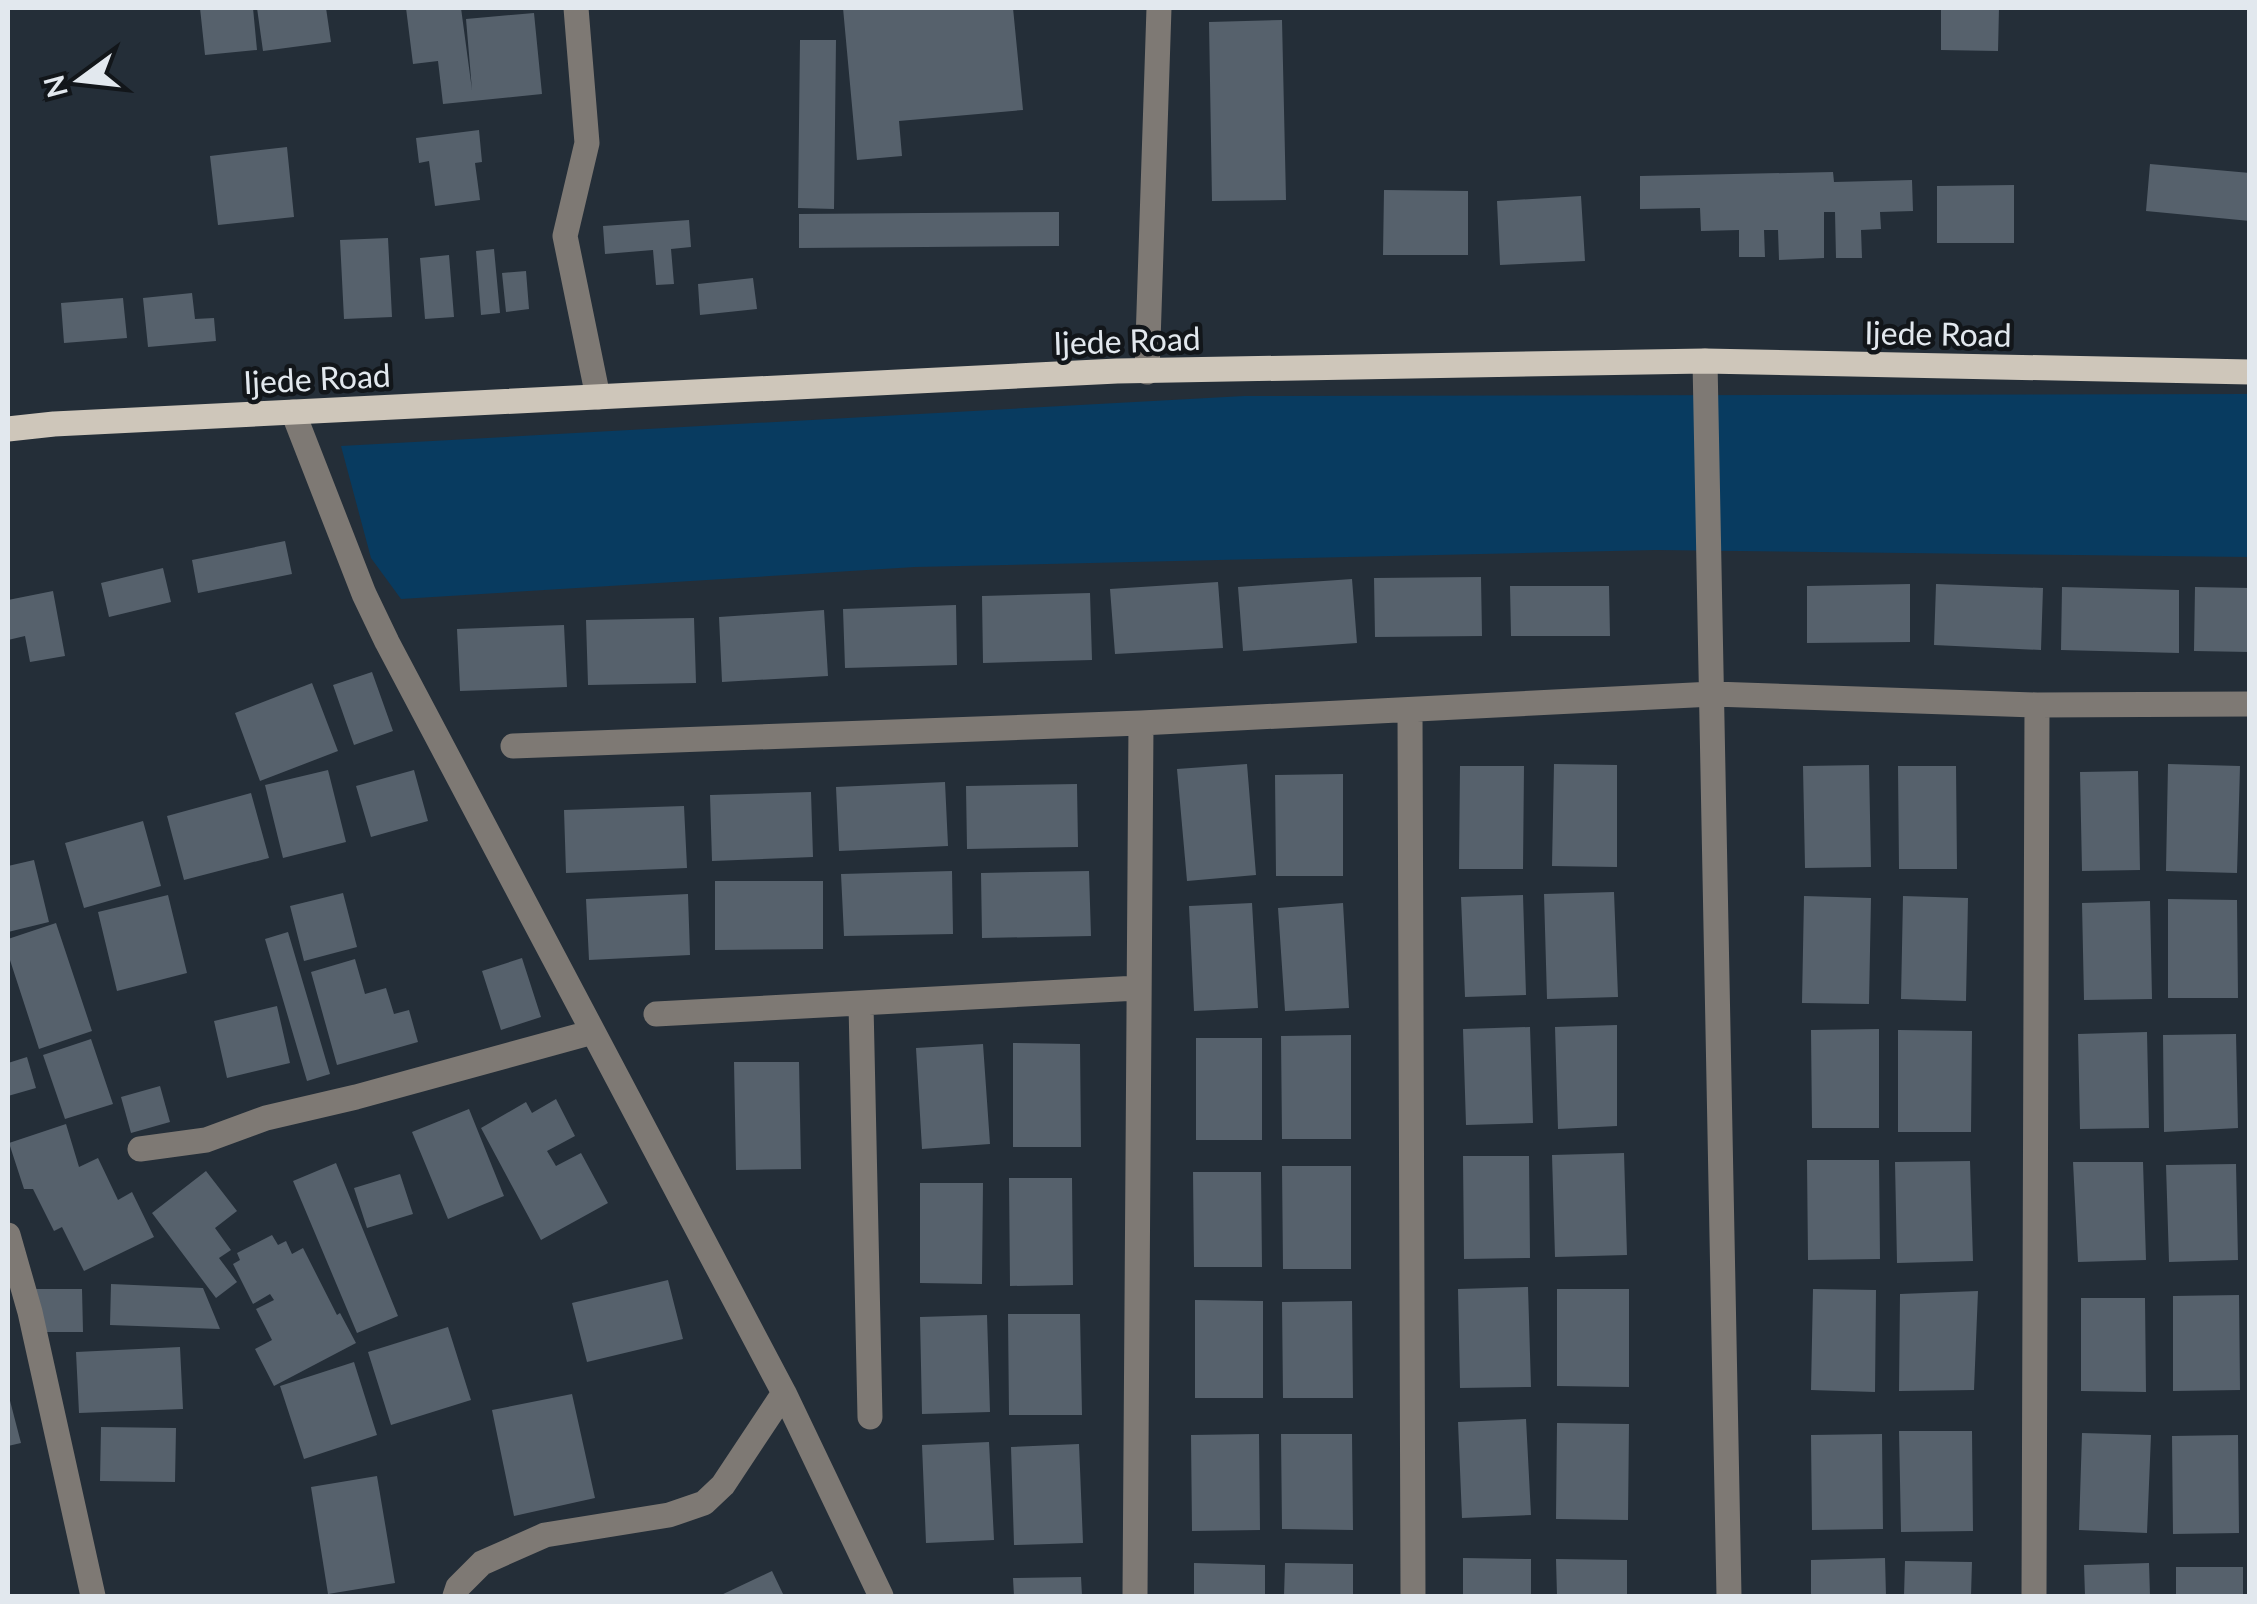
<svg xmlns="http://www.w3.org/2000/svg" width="2257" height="1604" viewBox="0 0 2257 1604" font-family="Lato,sans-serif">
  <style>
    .green { fill: #083b60 }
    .building { fill: #56616c }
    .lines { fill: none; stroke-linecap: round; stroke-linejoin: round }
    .minor { stroke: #7e7974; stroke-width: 25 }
    .major { stroke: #cec6ba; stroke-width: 25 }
    .labels { text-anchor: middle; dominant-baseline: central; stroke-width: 9; stroke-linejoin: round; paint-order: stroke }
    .street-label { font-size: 32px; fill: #e2e8ee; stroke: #12161a }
  </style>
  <rect width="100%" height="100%" fill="#242e38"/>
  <path class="green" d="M2249,394V557L1656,550L915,567L401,599L371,558L341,446L1244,396Z"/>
  <path class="building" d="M200,8H253L257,50L205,55Z
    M257,8H326L331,42L263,51Z
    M406,8H461L472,90L466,19L534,13L542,94L443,104L438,61L413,64Z
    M843,8H1013L1023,110L899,121L902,156L857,160Z
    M1941,8H1999L1998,51L1941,50Z
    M1282,20L1286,200L1212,201L1209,22Z
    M800,40H836L834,209L798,208Z
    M479,130L482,162L475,163L480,200L435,206L429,161L419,163L416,138Z
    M287,147L294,217L218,225L210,156Z
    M2150,164L2250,173V221L2146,211Z
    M1833,172L1834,182L1912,180L1913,211L1880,212L1881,229L1861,230L1862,258H1836L1835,212H1824V258L1779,260L1778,230H1764L1765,257H1739V230L1701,231L1700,208L1640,209V176Z
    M2014,185V243H1937V186Z
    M1384,190L1468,191V255H1383Z
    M1581,196L1585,261L1500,265L1497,201Z
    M1059,212V246L799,248V214Z
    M689,220L691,247L671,249L674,284L656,285L653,250L605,254L603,226Z
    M388,238L392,317L344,319L340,240Z
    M494,249L500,313L481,315L476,251Z
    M449,255L454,317L425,319L420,258Z
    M526,271L529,309L506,312L502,273Z
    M753,278L757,309L700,315L698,284Z
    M192,293L195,319L214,318L216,341L148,347L143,298Z
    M123,298L127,338L64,343L61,303Z
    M285,541L292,574L198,593L192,560Z
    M163,568L171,602L109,617L101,583Z
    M1481,577L1482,636L1375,637L1374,578Z
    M1352,579L1357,643L1243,651L1238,587Z
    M1218,582L1223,648L1115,654L1110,589Z
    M1910,584V642L1807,643V586Z
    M1936,584L2043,588L2041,650L1934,645Z
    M1510,586H1609L1610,636H1511Z
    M2062,587L2179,590V653L2061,650Z
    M2195,587L2250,588V652L2194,651Z
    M53,591L65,656L30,662L25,636L8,640V600Z
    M1090,593L1092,660L983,663L982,596Z
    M956,605L957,665L845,668L843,609Z
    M824,610L828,676L722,682L719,617Z
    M694,618L696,683L588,685L586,620Z
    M564,625L567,687L460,691L457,629Z
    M372,672L393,731L354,745L333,685Z
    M312,683L338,751L260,781L235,713Z
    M1247,764L1256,875L1187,881L1177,769Z
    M1554,764L1617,765V867L1552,866Z
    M2168,764L2240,766L2237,873L2166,871Z
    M1869,765L1871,867L1805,868L1803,766Z
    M1460,766H1524L1523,869H1459Z
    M1898,766H1956L1957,869H1899Z
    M328,770L346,842L283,858L265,785Z
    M414,770L428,821L371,837L356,786Z
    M2138,771L2140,870L2082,871L2080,772Z
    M1343,774V876H1276L1275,775Z
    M945,782L948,846L839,851L836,787Z
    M1077,784L1078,847L967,849L966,786Z
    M811,792L813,857L712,861L710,795Z
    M251,793L269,858L184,880L167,816Z
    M684,806L687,868L566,873L564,810Z
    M143,821L161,886L84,908L65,843Z
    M34,860L49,922L8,932V866Z
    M952,871L953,934L844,936L841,874Z
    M1089,871L1091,936L982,938L981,873Z
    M715,881H823V949L715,950Z
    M1614,892L1618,997L1547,999L1544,894Z
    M343,893L357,947L304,961L290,906Z
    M688,894L690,955L589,960L586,899Z
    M168,895L187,973L117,991L98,912Z
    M1523,895L1526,995L1465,997L1461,897Z
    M1804,896L1871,898L1869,1004L1802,1003Z
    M1903,896L1968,898L1966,1001L1901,999Z
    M2168,899L2237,900L2238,998H2168Z
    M2150,901L2152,999L2084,1000L2082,903Z
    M1252,903L1258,1008L1194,1011L1189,906Z
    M1343,903L1349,1008L1285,1011L1278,908Z
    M56,923L92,1031L39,1049L8,954V939Z
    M288,932L330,1074L307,1081L265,939Z
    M522,958L541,1017L501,1030L482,971Z
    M355,959L365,994L386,988L394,1014L409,1010L418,1042L337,1065L311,972Z
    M277,1006L290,1063L227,1078L214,1021Z
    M1617,1025V1126L1558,1129L1555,1027Z
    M1530,1027L1533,1123L1466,1125L1463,1029Z
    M1879,1029V1128H1812L1811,1030Z
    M1898,1030L1972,1031L1971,1132H1898Z
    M2147,1032L2149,1128L2080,1129L2078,1034Z
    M2236,1034L2238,1128L2164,1132L2163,1035Z
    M1351,1035V1139H1282L1281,1036Z
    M1196,1038H1262V1140H1196Z
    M91,1039L113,1104L65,1119L43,1055Z
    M1013,1043L1080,1044L1081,1147H1013Z
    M983,1044L990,1144L922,1149L916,1048Z
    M27,1057L36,1088L8,1096V1063Z
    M734,1062H799L801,1169L736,1170Z
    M160,1086L170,1122L131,1133L121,1097Z
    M556,1099L575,1136L547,1151L556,1166L581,1153L608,1203L541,1240L481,1128L526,1102L532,1113Z
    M469,1109L504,1196L448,1219L412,1132Z
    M66,1124L79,1167L98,1158L118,1200L132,1192L154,1237L84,1271L62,1227L54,1231L33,1189H24L9,1143Z
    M1624,1153L1627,1255L1555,1257L1552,1155Z
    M1463,1156H1529L1530,1258L1464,1259Z
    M1807,1160H1879L1880,1259L1808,1260Z
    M1970,1161L1973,1261L1897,1263L1895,1162Z
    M2073,1162H2143L2146,1260L2078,1262Z
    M336,1163L398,1316L357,1333L293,1181Z
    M2236,1164L2238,1260L2169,1262L2166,1165Z
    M1282,1166H1351V1269H1283Z
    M206,1171L237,1211L215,1228L231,1250L219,1258L237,1282L216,1298L152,1213Z
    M1193,1172H1261L1262,1267H1194Z
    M400,1174L413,1214L367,1228L354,1188Z
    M1009,1178H1072L1073,1285L1010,1286Z
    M920,1183H983L982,1284L920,1283Z
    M272,1235L278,1245L286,1241L292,1254L303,1248L337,1315L340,1313L356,1343L274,1386L255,1349L272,1340L256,1309L274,1300L270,1294L253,1304L233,1264L240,1260L237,1253Z
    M668,1280L683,1339L587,1362L572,1303Z
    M111,1284L203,1288L220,1329L110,1325Z
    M1528,1287L1531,1387L1460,1388L1458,1289Z
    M36,1289H82L83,1332H37Z
    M1557,1289H1629V1387L1557,1386Z
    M1813,1289L1876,1290L1875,1392L1811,1390Z
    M1978,1291L1974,1390L1899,1391L1900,1294Z
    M2239,1295L2240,1390L2173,1391V1296Z
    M2081,1298H2145L2146,1392L2081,1391Z
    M1195,1300L1263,1301V1398H1195Z
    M1352,1301L1353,1398H1283L1282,1302Z
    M1008,1314H1080L1082,1415H1009Z
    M987,1315L990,1412L922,1414L920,1317Z
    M448,1327L471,1400L391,1425L368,1352Z
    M180,1347L183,1409L79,1413L76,1352Z
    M354,1362L377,1435L304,1459L280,1386Z
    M8,1393L21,1443L8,1446Z
    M572,1394L595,1498L514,1516L492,1410Z
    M1526,1419L1531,1515L1462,1518L1458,1422Z
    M1557,1423L1629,1424L1628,1520L1556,1519Z
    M101,1427L176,1428L175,1482L100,1481Z
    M1899,1431H1972L1973,1531L1901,1532Z
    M2082,1433L2151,1435L2147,1533L2079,1530Z
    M1259,1434L1260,1530L1192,1531L1191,1435Z
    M1281,1434H1352L1353,1530L1282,1529Z
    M1882,1434L1883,1529L1812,1530L1811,1435Z
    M2238,1435L2239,1533L2173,1534L2172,1436Z
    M989,1442L994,1540L926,1543L922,1445Z
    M1079,1444L1083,1543L1014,1545L1011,1447Z
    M377,1476L395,1583L328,1594L311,1487Z
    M1463,1558L1531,1559V1596H1463Z
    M1885,1558L1886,1596H1811V1560Z
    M1556,1559L1627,1560V1596H1557Z
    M1905,1561L1972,1562L1971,1596H1904Z
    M1194,1563L1265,1565V1596H1194Z
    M1285,1563L1353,1564V1596H1284Z
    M2149,1563L2150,1596H2085L2084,1565Z
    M2176,1567H2243V1596H2176Z
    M772,1571L784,1596H719Z
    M1081,1577L1082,1596H1014L1013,1578Z"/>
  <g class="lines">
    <path class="minor" d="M576,8L587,143L565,236L598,397
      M1705,361L1729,1596
      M1147,372L1159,8
      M293,412L364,594L387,642L784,1393L881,1596
      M1410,710L1413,1596
      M513,746L1141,723L1713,694L2037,705L2250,704
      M861,1004L870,1417
      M656,1014L1138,988
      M140,1149L206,1140L266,1118L356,1097L593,1032
      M8,1235L30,1312L93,1596
      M455,1596L458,1587L482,1563L545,1535L669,1515L704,1503L723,1485L784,1393
      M1135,1596L1141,723
      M2034,1596L2037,705"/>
    <path class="major" d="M8,429L54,424L1117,371L1705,361L2250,372"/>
  </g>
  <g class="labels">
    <g class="street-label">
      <text transform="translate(1938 333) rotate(1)">Ijede Road</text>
      <text transform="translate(1127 340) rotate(-2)">Ijede Road</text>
      <text transform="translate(317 378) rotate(-3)">Ijede Road</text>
    </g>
  </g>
  <rect width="2257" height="1604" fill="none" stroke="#e2e8ee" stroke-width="20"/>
  <g transform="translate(80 80) rotate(255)" stroke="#12161a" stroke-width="8" paint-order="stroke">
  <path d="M0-8L18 38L0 25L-18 38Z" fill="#e2e8ee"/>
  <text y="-15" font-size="28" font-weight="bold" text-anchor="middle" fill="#e2e8ee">N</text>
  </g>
</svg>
